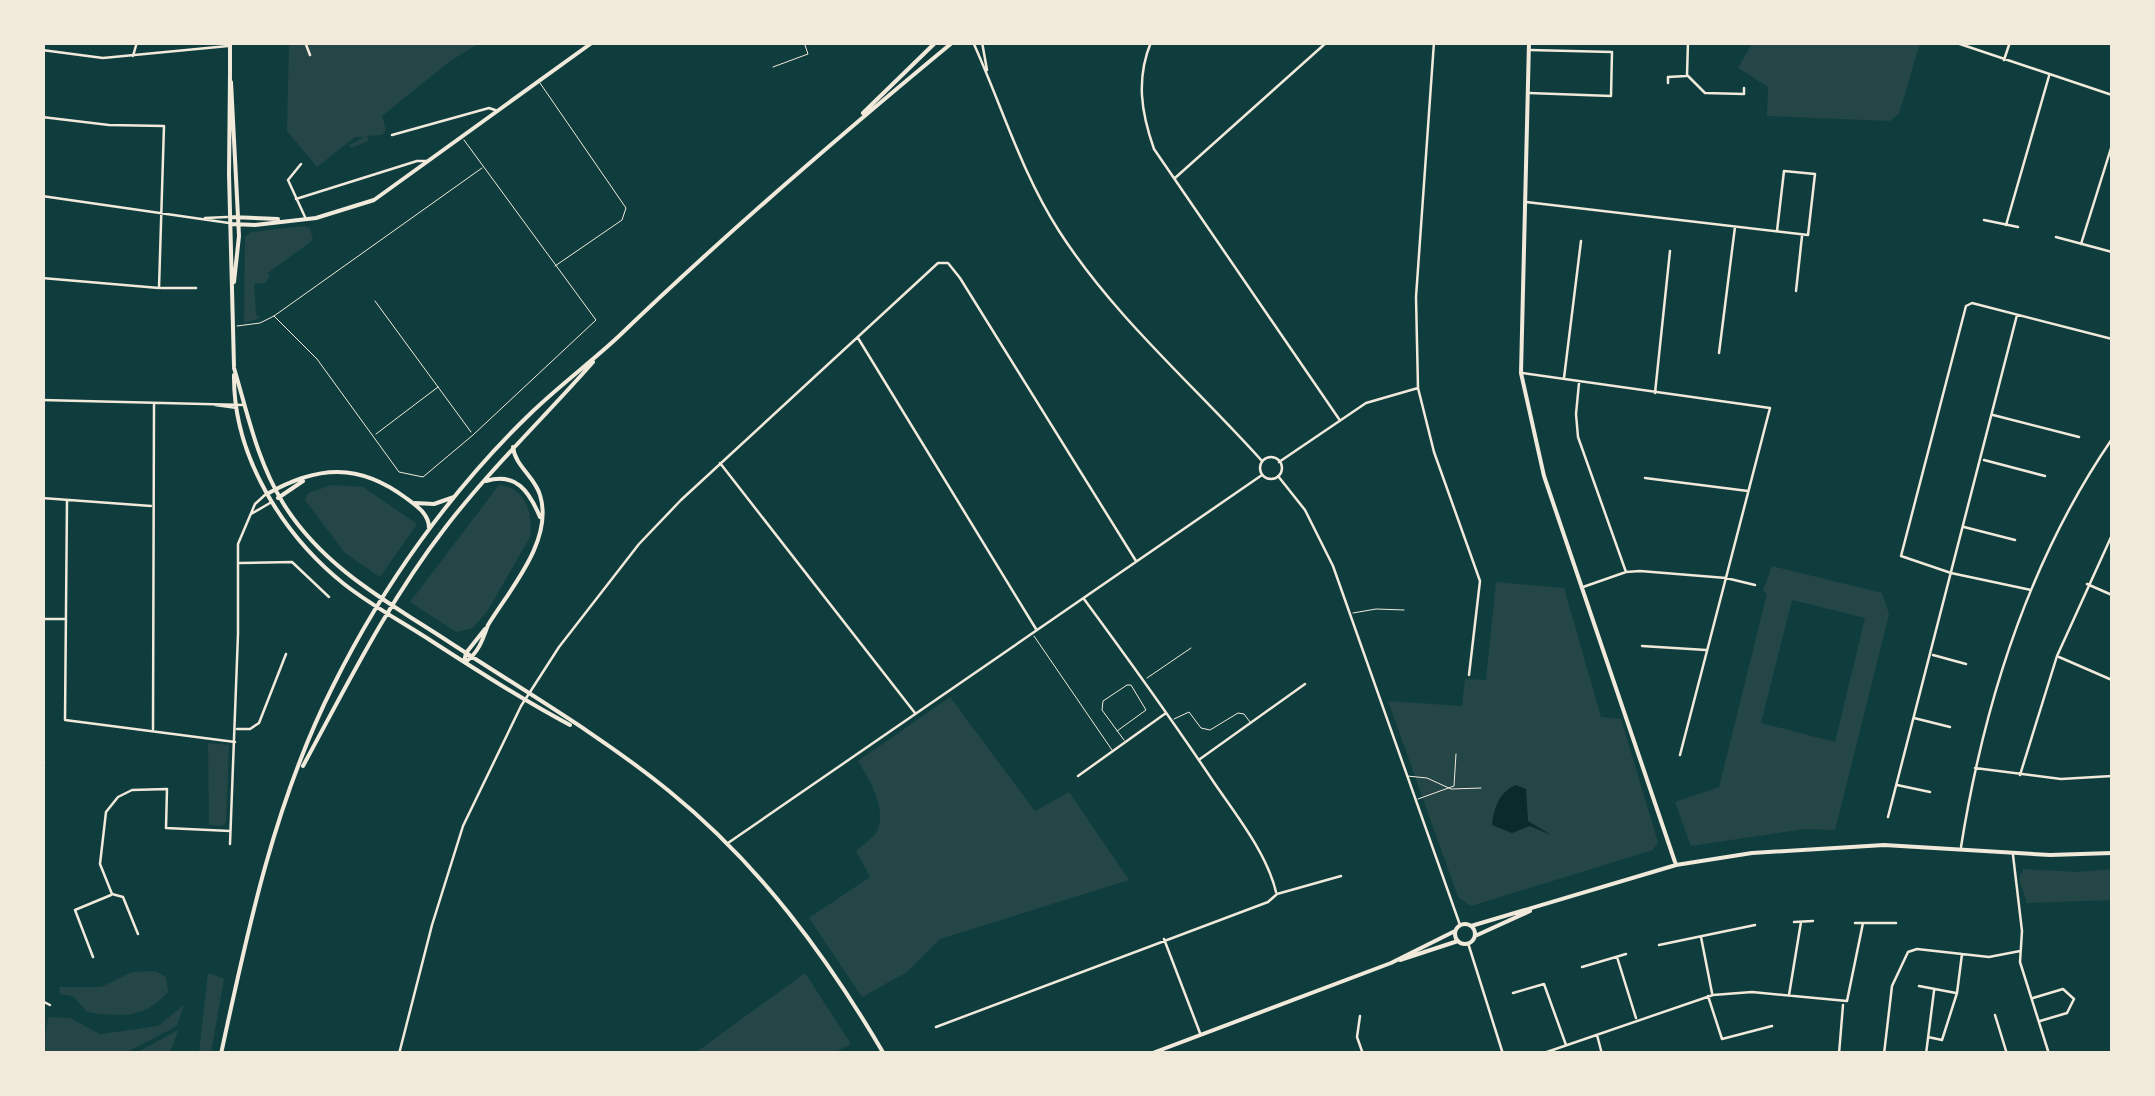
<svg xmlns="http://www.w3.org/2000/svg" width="2155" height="1096" viewBox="0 0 2155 1096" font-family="Commissioner,sans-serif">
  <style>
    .green { fill: #244646; fill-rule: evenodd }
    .water { fill: #0a2a2b }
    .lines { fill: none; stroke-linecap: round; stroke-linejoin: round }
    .service { stroke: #f1e9da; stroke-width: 1 }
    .minor { stroke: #f1e9da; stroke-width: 2.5 }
    .tertiary { stroke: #f1e9da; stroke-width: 4 }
  </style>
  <rect width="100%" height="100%" fill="#0f3d3e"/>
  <path class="green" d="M1753,42H1919L1920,43L1899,114L1890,121L1767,116L1768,87L1738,68Z
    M289,43H480L450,61L382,116L386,130L382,135L367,136L368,141L351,148L349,145L364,137H355L317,167L287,131Z
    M304,226L310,228L313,240L268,273L270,276L265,283L254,284L256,315L261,318L244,323L245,237L251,232Z
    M332,485L363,487L417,524L380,577L345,553L305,500L308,493Z
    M499,485C526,487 533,514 530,537L488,610L473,628L456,632L410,602Z
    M1772,566L1882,593L1889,614L1835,830L1805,829L1691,846L1675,802L1719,787L1767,594L1763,590ZM1792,600L1865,618L1835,742L1761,723Z
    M1496,582L1564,588L1601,717L1621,719L1658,842L1653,850L1471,906L1458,897L1388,701L1462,706L1465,679L1486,680Z
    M950,697L1035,811L1069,792L1129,880L940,939L907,972L862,997L809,918L870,877L856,851C862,846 870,840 875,834C890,814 869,779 858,761Z
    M208,743L229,745L226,822L222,826L209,825Z
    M2023,869L2077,872L2112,869V900L2027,903L2019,879Z
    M155,971L166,977L168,992C144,1019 121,1017 87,1012L73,996L60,994L59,987H101L132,972Z
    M208,973L224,979L211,1053H199Z
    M805,973L851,1044L833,1053H695Z
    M184,1005L177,1026L125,1053H43L48,1017L70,1018L100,1034L158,1026Z
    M178,1030L170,1053H136Z"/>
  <path class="water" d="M1516,785L1526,789L1528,821L1551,835L1530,826L1512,833L1492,825C1494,808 1499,792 1516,785Z"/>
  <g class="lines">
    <path class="service" d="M773,67L808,54L804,42
      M540,83L626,208L622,220L555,266
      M375,301L471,432
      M274,316L317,359L399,472L423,477L473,435L596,320L464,140
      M237,326L260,323L274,316L482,168
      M376,434L438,387
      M1353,613L1376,609L1404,610
      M1034,636L1112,750
      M1147,678L1191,648
      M1174,719L1189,712L1201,728L1210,730L1238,713L1244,714L1250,722
      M1117,731L1146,710L1131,685H1127L1103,701L1102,710L1124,740
      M1407,776L1427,778L1451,789L1481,788
      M1418,799L1454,786L1456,754"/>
    <path class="minor" d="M305,42L310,55
      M973,42C1002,106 1021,172 1059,231C1115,318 1194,385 1262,461
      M982,42L987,70
      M1151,42C1136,79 1141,112 1154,149L1339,419
      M1688,42L1687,75L1705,93L1744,94V88
      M1954,42L2112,95
      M42,50L103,58L228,46
      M133,56L137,42
      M2004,60L2010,42
      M1668,83V77L1686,76
      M1529,93L1611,96L1612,52L1530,50
      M42,117L109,125L164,126L159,288L42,278
      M392,135L489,108L498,111
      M301,164L288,180L305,217
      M1175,178L1327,42
      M42,196L229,223
      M296,199L417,161H428
      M1526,202L1808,235L1815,174L1784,171L1777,231
      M205,218L227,217
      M1984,220L2018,227
      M2006,225L2049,76
      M2056,237L2112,252
      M2081,244L2112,145
      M161,288H196
      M1796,291L1802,236
      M858,338L1036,629
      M1719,353L1735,227
      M1523,373L1770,408L1680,755
      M1564,378L1581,241
      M1579,383L1576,414L1578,437L1626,572
      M1418,388L1434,452L1480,581L1469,675
      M1655,393L1670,251
      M42,400L244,405
      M215,405L237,408
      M1993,415L2079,437
      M1260 468a11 11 0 1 1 22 0a11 11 0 1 1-22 0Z
      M1984,460L2045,476
      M1279,462L1366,403L1418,388L1416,297L1434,42
      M720,463L915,713
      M1278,476L1305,510L1333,566L1460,925
      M1645,478L1748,491
      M42,498L151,506
      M67,500L65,720L235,742
      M251,514L270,503
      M1964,527L2015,540
      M240,563L292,562L329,597
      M2087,584L2112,595
      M1583,587L1626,572L1640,571L1726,578L1755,585
      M2031,590L1951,573L1901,556L1966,306L1972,303L2112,339
      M1084,599C1129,660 1173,721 1215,784C1237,816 1267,854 1276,892
      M42,619H66
      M1642,646L1706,650
      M1933,655L1966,664
      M2059,657L2112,680
      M1914,718L1950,727
      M153,729L154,405
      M237,729H250L259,723L286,654
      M1200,759L1305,684
      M42,763H44
      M1975,768L2061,779L2112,776
      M2020,775L2057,656L2112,535
      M1078,776L1166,713
      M1897,785L1930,792
      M1888,817L2017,315
      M728,843L1262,475
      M230,844L238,634V544L255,504L266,494
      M1961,847C1984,703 2029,560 2112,439
      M2013,855L2022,931L2020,962L2049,1054
      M1794,922L1813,921
      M1855,923H1896
      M138,934L123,897L112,894L100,864L106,812L118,797L132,790L167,789L166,828L230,831
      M1701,937L1712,993
      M1164,939L1200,1033
      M1468,943L1503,1054
      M1659,945L1755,925
      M93,957L75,910L111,895
      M1617,957L1636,1018
      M1582,967L1626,954
      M1919,986L1956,993
      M1513,993L1544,984L1566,1045
      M1789,995L1801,922
      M1708,996L1722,1039L1772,1026
      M2033,998L2063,989L2074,999L2067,1013L2040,1021
      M42,1001L50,1005
      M1995,1015L2007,1054
      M1360,1016L1357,1037L1363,1054
      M936,1027L1268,902L1277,894L1341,876
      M1597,1035L1602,1054
      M1928,1037L1942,1040L1957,993L1962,954
      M399,1054L432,925L463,826L521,706L559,647L639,544L681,500L938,263H948L960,278L1136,561
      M1541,1054L1713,995L1752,992L1847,1001L1863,923
      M1839,1054L1843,1005
      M1884,1054L1892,986L1908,952L1917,949L1989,957L2020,951
      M1926,1054L1934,991"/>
    <path class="tertiary" d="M230,42V73
      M1529,42L1521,373L1544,476L1676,865
      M230,74L229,174L234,366
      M231,82L239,236L234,282
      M863,113L936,42
      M230,217L278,219
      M232,224L255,225L316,218L374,200L593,42
      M234,368C248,415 257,460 283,503C321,565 384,600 443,638C519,688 599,734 669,791C759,864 826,955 884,1054
      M234,375C233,456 283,535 344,584C372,606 404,623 433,642C478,671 523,700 570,725
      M486,481C516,472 529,491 540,517
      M267,494C318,465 359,463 406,498C417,506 429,514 429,528
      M278,498L303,481
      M415,503L434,504L454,497
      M464,662L466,653L485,629
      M465,662C478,654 483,639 488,625C510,589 554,540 540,495C535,477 515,466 513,447
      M303,766C347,685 388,602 445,528C490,469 544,418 593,362
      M1455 934a10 10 0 1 1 20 0a10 10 0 1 1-20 0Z
      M1471,926L1676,865L1752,853L1884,845L2050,855L2112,853
      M1475,936L1530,911
      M1400,960L1458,941
      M221,1054C248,928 275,801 333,686C383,585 451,490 532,412C560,385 590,363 618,337C725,234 838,137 953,42
      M1150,1054L1391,963L1455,931"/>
  </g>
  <rect width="2155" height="1096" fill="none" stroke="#f1e9da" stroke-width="90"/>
</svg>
